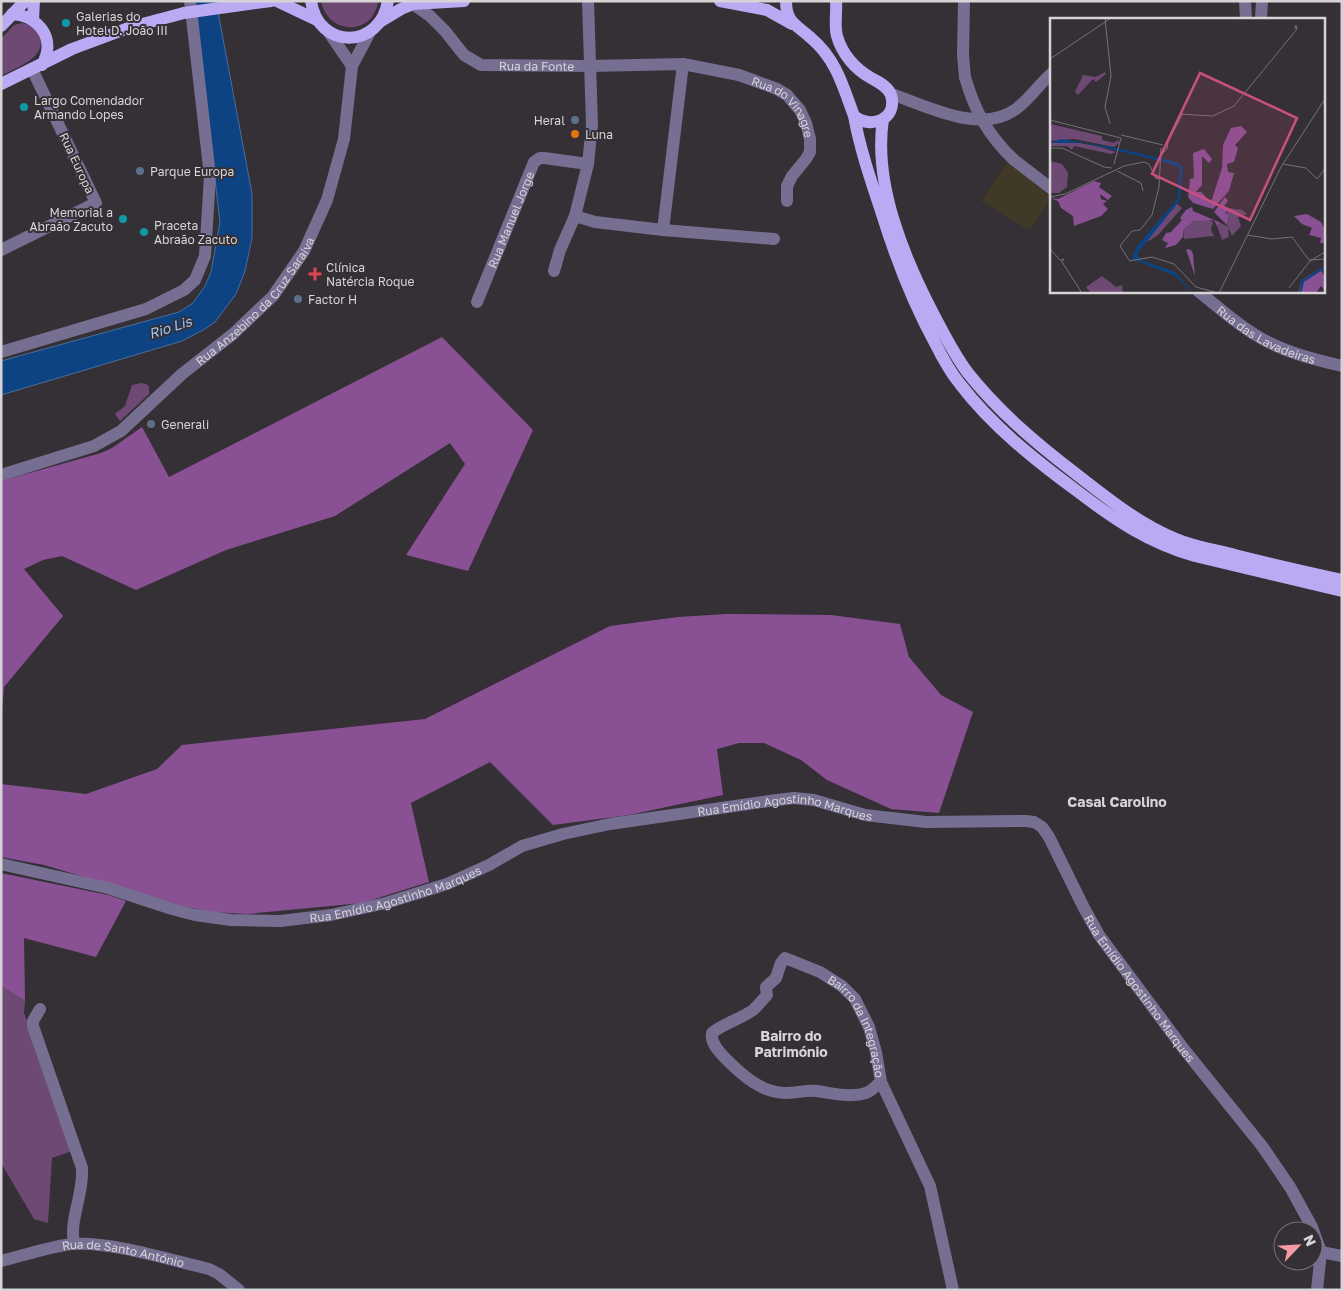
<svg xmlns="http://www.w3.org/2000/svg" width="1343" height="1291" viewBox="0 0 1343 1291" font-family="'Golos Text',sans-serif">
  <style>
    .industrial { fill: #403927 }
    .green { fill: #6e4974 }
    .forest { fill: #8a5094 }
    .water { fill: #0d4383; stroke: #496e9c }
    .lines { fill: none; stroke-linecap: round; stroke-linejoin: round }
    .minor { stroke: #766f92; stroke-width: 12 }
    .major { stroke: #baaaf3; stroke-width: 12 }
    .minor-bridge { stroke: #766f92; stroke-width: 12 }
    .major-bridge { stroke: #baaaf3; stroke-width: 12 }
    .culture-dot { fill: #0f9aa8; stroke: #343035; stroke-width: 2 }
    .service-dot { fill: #5c6f8a; stroke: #343035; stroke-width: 2 }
    .food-dot { fill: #e8710a; stroke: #343035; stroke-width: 2 }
    .health-dot { fill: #e0444e; stroke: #343035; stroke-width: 2 }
    .labels { text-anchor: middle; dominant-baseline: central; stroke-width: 4; stroke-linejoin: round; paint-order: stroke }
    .poi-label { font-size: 12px; fill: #d6d4d7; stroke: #343035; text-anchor: start }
    .street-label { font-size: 12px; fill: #d6d4d7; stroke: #343035 }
    .water-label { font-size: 14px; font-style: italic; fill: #9cc5fc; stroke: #343035 }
    .neighbourhood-label { font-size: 14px; font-weight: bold; fill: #d6d4d7; stroke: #343035 }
    .inset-river { fill: none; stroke: #0d4383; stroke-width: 2.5 }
    .inset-road { fill: none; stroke: #757276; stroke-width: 1 }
    .view { fill: #c85080; fill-opacity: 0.15; stroke: #c85080; stroke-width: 2.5 }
    .inset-edge { fill: none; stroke: #d6d4d7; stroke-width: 2.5 }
  </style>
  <rect width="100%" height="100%" fill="#343035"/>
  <path class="industrial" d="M1007,163L1031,179L1051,197L1030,231L981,201Z"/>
  <path class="green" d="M321,1H378C374,36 328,36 321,1Z
    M22,23C29,24 34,28 38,34C51,56 16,68 1,76V39L14,25Z
    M141,383L146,384L149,386V394L120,421L115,414L125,406L132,385Z
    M1,986L25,1001L24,1013L72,1151L52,1158L48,1223L34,1219L1,1163Z"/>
  <path class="forest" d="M442,337L533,430L468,571L406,555L465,464L450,443L335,516L226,550L136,590L62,556L43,560L24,569L63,616L4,687L1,723V481L101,453L112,448L142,427L169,477Z
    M726,614L831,615L900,624L909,657L941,695L973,712L939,813L891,809L827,780L801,760L764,743H739L717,749L723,795L629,815L553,825L490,762L411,803L429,882L362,903L247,914L212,912L182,906L44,865L1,857V784L86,794L157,769L182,745L425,719L610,626L678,617Z
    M1,873L108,895L126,901L96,957L24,938L25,1001L1,986Z"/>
  <path class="water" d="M192,1H216L252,194V238L245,271L236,294L215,322L205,329L182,341L1,395V361L179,312L193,303L205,286L211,272L220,222L197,27Z"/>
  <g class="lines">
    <g class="minor">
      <path d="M964,1L963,55L965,77"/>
      <path d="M1245,1L1246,19"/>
      <path id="s1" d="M413,4L430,16L445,31L464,55L481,65L590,66L683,64L739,75L777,89L787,95L800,110L806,123L810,139V152L806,159L792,176L787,186V201"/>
      <path d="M1261,19L1262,1"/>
      <path d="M328,31L352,66"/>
      <path d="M891,94C928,106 980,135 1016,109C1030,99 1039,84 1052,73"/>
      <path d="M1014,160L1052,189"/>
      <path d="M575,216L595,222L663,230L774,239"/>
      <path d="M663,230L683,64"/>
      <path d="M1,250L96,203L32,69"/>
      <path d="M554,271L560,250L575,216L588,164L592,125L588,1"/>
      <path id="s2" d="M1198,291C1216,305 1234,322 1254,334C1280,351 1312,359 1342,366"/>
      <path id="s3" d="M477,302L534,162L540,158H544L588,164"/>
      <path d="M1,352L146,309L184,290L195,280L205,256L210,176L190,1"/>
      <path id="s4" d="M1,475L94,446L121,431L182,374L233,334L273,296L304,251L327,200L344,139L352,66L370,32"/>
      <path id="s5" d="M1,864L108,888L172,909L195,915L231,920L280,921L331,915L386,903L447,884L489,865L522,846L563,834L610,824L769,801L794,798L814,800L865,815L926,822L1026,821L1034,822L1042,827L1049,837L1084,908L1099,935L1183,1048L1262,1146L1290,1187L1312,1227L1321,1252L1317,1290"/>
      <path d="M40,1009L33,1021V1026L82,1168C84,1194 69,1219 74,1244"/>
      <path id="s6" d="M881,1082C876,1085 872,1091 866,1093C851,1098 832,1093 816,1091C806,1090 796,1093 785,1093C762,1093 742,1075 726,1059C720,1053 710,1043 712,1033C724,1023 741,1019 753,1010C758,1006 762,1000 767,995L766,987L776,978L781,963L785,958L820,972L842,986L855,999L869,1027L876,1052L881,1082L930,1186L953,1290"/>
      <path d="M1321,1252L1342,1256"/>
      <path id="s7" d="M1,1261C25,1255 48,1247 72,1244C111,1241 170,1260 209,1269L219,1274L239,1290"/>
    </g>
    <path class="major" d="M277,1L317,20
      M311,1C318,50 380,50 388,1
      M720,1L767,10L792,24
      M786,1C786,23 797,25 811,38C836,59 843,86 854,116C871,130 898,119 891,95C888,86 878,82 871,78C855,69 842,54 837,36C834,25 837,13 836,1
      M241,5L271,1
      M12,14C39,16 57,39 42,65
      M33,20L34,1
      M381,21L401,9L413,4L464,1
      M1,26L25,1
      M1,84L72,49L131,27L184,13
      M854,116C860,149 871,181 882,214C896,259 912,301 935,343C942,357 950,372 960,384C992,426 1035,460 1077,491C1115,520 1149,543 1195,556L1342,591
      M883,119C873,185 905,260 935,317C945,336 955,356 968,373C999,412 1036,443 1075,473C1107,498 1139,524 1176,539C1195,547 1216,550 1235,555C1270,564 1306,572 1342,580"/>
    <path class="minor-bridge" d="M965,77C975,112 988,135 1014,160"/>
    <path class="major-bridge" d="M184,13L241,5"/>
  </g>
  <g class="culture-dot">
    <circle cx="66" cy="23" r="5"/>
    <circle cx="24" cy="107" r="5"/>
    <circle cx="123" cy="219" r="5"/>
    <circle cx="144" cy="232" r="5"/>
  </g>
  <g class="service-dot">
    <circle cx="575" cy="120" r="5"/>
    <circle cx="140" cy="171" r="5"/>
    <circle cx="298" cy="299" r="5"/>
    <circle cx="151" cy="424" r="5"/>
  </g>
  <circle class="food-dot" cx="575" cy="134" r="5"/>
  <path class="health-dot" d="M312.5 266.5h5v5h5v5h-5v5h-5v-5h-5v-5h5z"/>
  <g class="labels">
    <g class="poi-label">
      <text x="76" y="16">Galerias do<tspan x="76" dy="14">Hotel D. João III</tspan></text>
      <text x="34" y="100">Largo Comendador<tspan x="34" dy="14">Armando Lopes</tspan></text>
      <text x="565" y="120" text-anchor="end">Heral</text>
      <text x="585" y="134">Luna</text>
      <text x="150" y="171">Parque Europa</text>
      <text x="113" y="212" text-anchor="end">Memorial a<tspan x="113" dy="14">Abraão Zacuto</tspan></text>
      <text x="154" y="225">Praceta<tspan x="154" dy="14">Abraão Zacuto</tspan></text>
      <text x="326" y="267">Clínica<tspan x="326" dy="14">Natércia Roque</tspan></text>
      <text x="308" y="299">Factor H</text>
      <text x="161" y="424">Generali</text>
    </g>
    <g class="street-label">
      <text stroke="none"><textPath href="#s1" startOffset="148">Rua da Fonte</textPath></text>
      <text stroke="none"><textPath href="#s1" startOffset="409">Rua do Vinagre</textPath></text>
      <text transform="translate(77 163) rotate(65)">Rua Europa</text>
      <text stroke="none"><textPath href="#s3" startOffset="89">Rua Manuel Jorge</textPath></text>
      <text stroke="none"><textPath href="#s4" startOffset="316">Rua Anzebino da Cruz Saraiva</textPath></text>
      <text stroke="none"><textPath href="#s2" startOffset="82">Rua das Lavadeiras</textPath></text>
      <text stroke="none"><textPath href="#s5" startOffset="810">Rua Emídio Agostinho Marques</textPath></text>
      <text stroke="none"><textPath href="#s5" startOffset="405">Rua Emídio Agostinho Marques</textPath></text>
      <text stroke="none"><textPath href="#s5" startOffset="1260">Rua Emídio Agostinho Marques</textPath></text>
      <text stroke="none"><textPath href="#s6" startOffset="419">Bairro da Integração</textPath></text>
      <text stroke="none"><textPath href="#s7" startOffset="125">Rua de Santo António</textPath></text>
    </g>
    <g class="water-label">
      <text transform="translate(170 327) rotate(-18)">Rio Lis</text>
    </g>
    <g class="neighbourhood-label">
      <text x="1117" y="801">Casal Carolino</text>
      <text x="791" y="1035">Bairro do<tspan x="791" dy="16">Património</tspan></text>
    </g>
  </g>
  <g transform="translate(1050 18)">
    <rect width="275" height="275" fill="#343035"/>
    <path d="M55,54L56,56L46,64L43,61L28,77L25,74L33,57L46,59ZM0,106L52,118V122L64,125L68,122L69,125L64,129L25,121L0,123ZM24,124L50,129L66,134L61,136L24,128L22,132L17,128H0V125ZM0,143L12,146L18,155L17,169L9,175H0ZM127,186L132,190L108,217L99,223L97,221ZM179,190L192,192L197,196L188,199L191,208L182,218L177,207L179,197H175ZM156,201L163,204L161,212L164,218L134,221L133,212L144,203ZM171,205L178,209L179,219L172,222L167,208ZM52,258L66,269L72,267L73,275H41L36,269Z" fill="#6e4974"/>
    <path d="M191,108L197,114L185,127L188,130L184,144L177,146L178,154L184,155L179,173L163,191L143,185L138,179L140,161L144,160L143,135L154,131L162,141L159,145L152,138V167L146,174H151L161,184L172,150L173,127L181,110ZM44,163L51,165L49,169L62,178L58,182L50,176L51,181L57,183L53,186L58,191L51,198L24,208L23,198L11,190L8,183L0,180L8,181ZM175,179L178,183L174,188L179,190L175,196L179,197L177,207L164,194ZM142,189L143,193L171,205L167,208L164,202L144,203L133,212V219L126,227L115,230L118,225L112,222L116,215L121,214L132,202L130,200L136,192ZM257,196L271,204L275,212V225H270L271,220L259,217L262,210L252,206L244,198ZM136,231L141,232L143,236L145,258ZM270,251L275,259L274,272L271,268L266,275H248L252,262Z" fill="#8a5094"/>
    <path d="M11,121L67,130L126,144L133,149L130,182L87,236L91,242L125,254L143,275L125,258L82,241L86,229L127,182L130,150L111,143L34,125H0Z" fill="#0d4383"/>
    <path class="inset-river" d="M250,275L253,263L275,249"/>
    <path class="inset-road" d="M55,0L61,58L55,89L60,106M0,41L61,0M129,96L163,98L184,88L247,11L246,7L245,11M0,102L71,120M71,117L113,127M0,130H12L54,149L62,150M112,136L117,131L118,124L132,97M64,146L71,120M233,146L256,150L267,161L275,151M67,153L91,165L93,173M0,179L15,176L74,148L94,144L99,146L106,161L109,160M197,217L222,221L242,219L259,242L275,241M0,231L11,243M11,242L14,241L12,244L32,275M79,242L70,228L82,213L90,212L102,197L109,169L111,130M79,243L102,239L124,246L146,269L168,275M239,270L260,243L275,234M169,275L231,149L275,81"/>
    <path class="view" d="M150,55L247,100L200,202L102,156Z"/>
    <rect width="275" height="275" class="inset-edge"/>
  </g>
  <rect width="1343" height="1291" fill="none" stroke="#d6d4d7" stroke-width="5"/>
  <g transform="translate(1298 1246) rotate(65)"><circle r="24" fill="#343035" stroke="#757276"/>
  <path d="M0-4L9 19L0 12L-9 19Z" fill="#f49aa1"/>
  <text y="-8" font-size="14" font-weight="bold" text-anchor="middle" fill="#d6d4d7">N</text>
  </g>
</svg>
